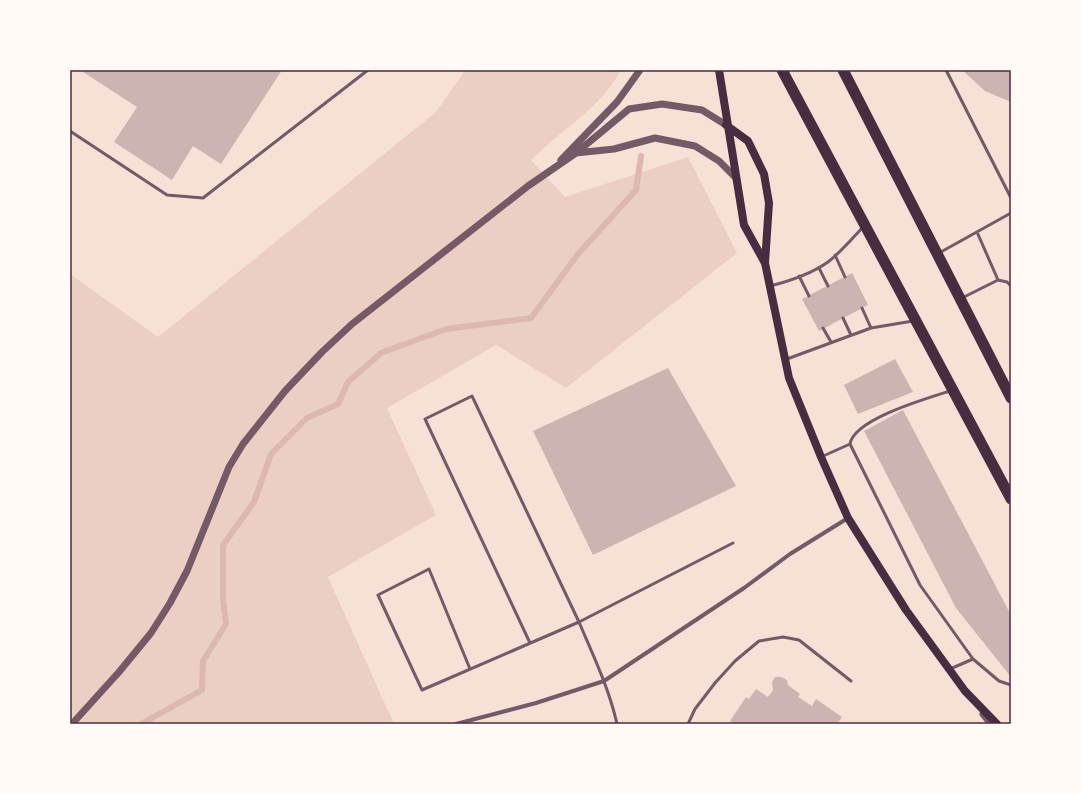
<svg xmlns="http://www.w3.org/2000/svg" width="1081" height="794" viewBox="0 0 1081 794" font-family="Jost,sans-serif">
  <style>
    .green { fill: #ebcfc5 }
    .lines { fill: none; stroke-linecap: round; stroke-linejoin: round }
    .stream { stroke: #dcb8b0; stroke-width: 6 }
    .building { fill: #ccb4b1 }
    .service { stroke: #755966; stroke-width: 3 }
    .minor { stroke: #755966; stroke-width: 4 }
    .tertiary { stroke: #755966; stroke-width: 7 }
    .secondary { stroke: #4a2c40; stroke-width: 8 }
    .trunk { stroke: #4a2c40; stroke-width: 11 }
    .neatline { fill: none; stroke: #4a2c40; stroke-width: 1.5 }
  </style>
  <rect width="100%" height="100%" fill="#f7e1d7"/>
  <path class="green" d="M465,70H621C601,108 560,131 531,160L565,197L688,157L737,253L566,388L496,345L387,408L436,515L328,577L394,724H70V274L158,337L436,112Z"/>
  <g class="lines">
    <path class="stream" d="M141,724L202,690L203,661L226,624L223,599V545L254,502L271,454L307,418L338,404L348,382L381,353L446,329L531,318L578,254L636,190L641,156"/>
  </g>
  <path class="building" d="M80,70H282L221,164L193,146L172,180L114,142L137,107Z
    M962,70H1011V102L985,91Z
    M852,273L868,305L819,331L802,299Z
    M895,359L913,392L858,414L844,385Z
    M668,368L736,486L593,555L533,431Z
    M903,410L1011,615V677L956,608L864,431Z
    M775,677H781L787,680L788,685L800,694L798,697L812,706L816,699L842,717L838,723L839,724H734L730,721L746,697L749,699L756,689L768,697L773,690L772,682Z"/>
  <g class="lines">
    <path class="service" d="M946,70L1011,198
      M70,131L167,195L203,198L368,70
      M977,232L998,280
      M939,253L1011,213
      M835,255L845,277
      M819,268L828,286
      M799,276L809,296
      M770,286C790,281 811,274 828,262C841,252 852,239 863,227
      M962,298L998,280L1007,282L1011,286
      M862,308L871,328
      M843,318L851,335
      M823,328L831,342
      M787,359L871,328L913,321
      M950,391C928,398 854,419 850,444L920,585L973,659
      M821,457L850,444
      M530,643L425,419L472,396L579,622L733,543
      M470,669L429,569L378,595L422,690L579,622C593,655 609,688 617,724
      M950,669L973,659L999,681L1011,685
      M688,724L695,709L715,683L735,661L759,641L783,637L799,640L851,681"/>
    <path class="minor" d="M456,724L536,703L604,681L744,588L790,554L848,518"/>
    <path class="tertiary" d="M576,153L614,149L655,138L695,146L719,161L736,178
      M561,160L617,102L640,70
      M983,714L991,724
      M72,724L119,672L151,633L170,603L187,571L229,467L243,444L285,391L322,352L352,324L528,186L576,153L629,109L662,104L702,110L726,125"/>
    <path class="secondary" d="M719,70L744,225L765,263L789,378L821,457L848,518L906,610L965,691L997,724
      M726,125L748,141L764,174L769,203L765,263"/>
    <path class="trunk" d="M782,70L1011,499
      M843,70L1011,398"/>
  </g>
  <rect width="1081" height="794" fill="none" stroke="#fffaf5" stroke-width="142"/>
  <rect x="71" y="71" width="939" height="652" class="neatline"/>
</svg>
